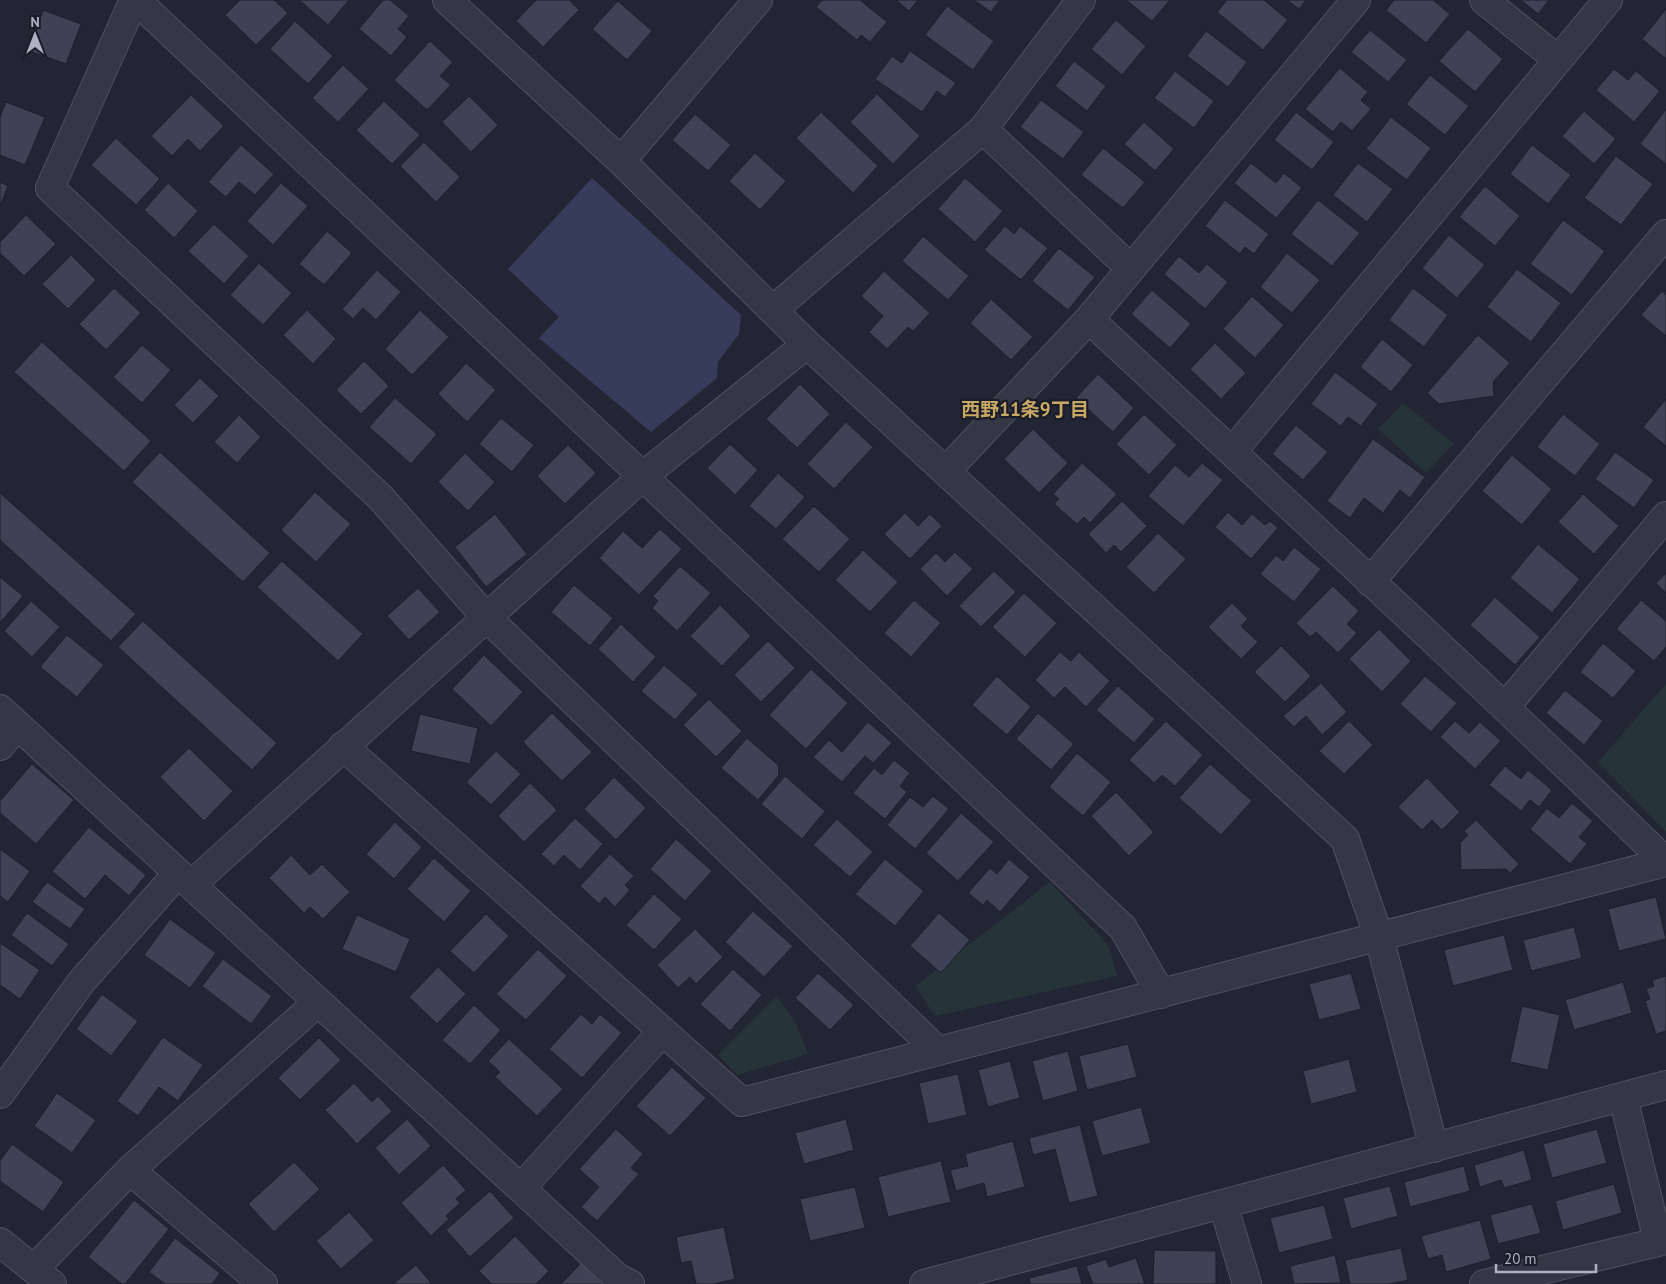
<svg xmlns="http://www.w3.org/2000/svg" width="1666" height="1284" viewBox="0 0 1666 1284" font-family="'PT Sans','Noto Sans JP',sans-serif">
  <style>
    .green { fill: #263338 }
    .water { fill: #363c5a }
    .building { fill: #3e4255; stroke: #1c1f2c }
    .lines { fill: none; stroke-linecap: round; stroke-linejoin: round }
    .minor-casing { stroke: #4f5260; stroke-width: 30 }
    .minor { stroke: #343745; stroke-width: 28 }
    .labels { text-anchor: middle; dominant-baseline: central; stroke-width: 4.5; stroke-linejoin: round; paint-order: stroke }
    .neighbourhood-label { font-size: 19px; font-weight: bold; fill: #c8a863; stroke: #1a1d29 }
  </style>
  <rect width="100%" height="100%" fill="#212534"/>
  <path class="green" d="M1403,403L1454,444L1426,473L1378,429Z
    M1666,684V832L1598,762Z
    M1050,882L1109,946L1117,976L935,1016L915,986Z
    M777,996L797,1025L808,1054L737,1075L718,1055Z"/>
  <path class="water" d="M592,178L741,315L739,334L718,362L717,378L651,432L539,338L559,317L508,269Z"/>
  <path class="building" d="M240,0H274L288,13L256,45L225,15Z
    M299,0H349L328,25Z
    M383,0H390L409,16L398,29L407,37L391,56L359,29Z
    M536,0H569L579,10L543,47L516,21Z
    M822,0H860L887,22L870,42L861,35L857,40L816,7Z
    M896,0H918L909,11Z
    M974,0H1000L991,12Z
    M1126,0H1170L1152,21Z
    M1227,0H1264L1288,20L1263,50L1217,12Z
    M1287,0H1306L1299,9Z
    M1394,0H1433L1450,14L1426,43L1386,10Z
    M1521,0H1549L1538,14Z
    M618,1L652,31L627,60L592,29Z
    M947,6L994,41L973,70L925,35Z
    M1666,9V59L1642,39Z
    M43,10L81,24L66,64L29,51Z
    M1116,20L1146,46L1122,75L1091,49Z
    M295,21L333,56L308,84L270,49Z
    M1468,29L1503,59L1475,92L1439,61Z
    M1370,30L1407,60L1388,82L1351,52Z
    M1206,31L1247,62L1228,87L1187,56Z
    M430,41L453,62L440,76L451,85L427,110L394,80Z
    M910,51L956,83L945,97L937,91L922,112L875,79L892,56L902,63Z
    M1074,61L1106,86L1087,111L1055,86Z
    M343,65L369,89L338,122L312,98Z
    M1340,68L1368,92L1361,100L1371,109L1352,131L1341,122L1333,132L1305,109Z
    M1614,69L1628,80L1636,71L1660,91L1634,122L1596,90Z
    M1175,71L1214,101L1194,128L1154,98Z
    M1430,75L1469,106L1445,135L1406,104Z
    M877,94L920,136L893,164L850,122Z
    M191,95L224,126L200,151L188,139L172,156L151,136Z
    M469,96L498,125L471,152L442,122Z
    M1041,100L1084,132L1063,159L1020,127Z
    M384,101L420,135L392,164L356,130Z
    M6,102L45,117L25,165L0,155V117Z
    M1666,109V164L1640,144Z
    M1584,111L1616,139L1594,164L1562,136Z
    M821,112L878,166L853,193L796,138Z
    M1296,112L1334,142L1312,170L1274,140Z
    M695,114L731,145L708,171L672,140Z
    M1391,117L1431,148L1407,180L1366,149Z
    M1144,122L1174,149L1155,171L1124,144Z
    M116,138L160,179L136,205L91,165Z
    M424,142L460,177L436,202L400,166Z
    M241,145L274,174L255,195L239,182L226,197L208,182Z
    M1532,145L1571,175L1548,204L1510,174Z
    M1103,148L1145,182L1123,208L1081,175Z
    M755,153L786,181L760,210L729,181Z
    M1616,156L1653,184L1621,225L1584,198Z
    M1251,163L1276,183L1284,173L1302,188L1276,218L1234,183Z
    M1358,163L1393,189L1367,222L1333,195Z
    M965,178L1003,211L975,242L938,209Z
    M0,182L8,186L0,206Z
    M168,183L198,211L174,238L144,210Z
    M281,183L308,206L273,245L247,221Z
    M1485,186L1520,216L1495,246L1459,217Z
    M1225,200L1269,234L1254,254L1245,247L1240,254L1205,226Z
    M1318,200L1360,233L1332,266L1291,234Z
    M26,215L56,244L24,276L0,253V242Z
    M1563,220L1605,251L1572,295L1530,264Z
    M214,224L249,256L224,284L188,251Z
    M1005,226L1014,234L1020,226L1048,248L1021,280L984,250Z
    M327,231L352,253L324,285L299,264Z
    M1449,235L1485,265L1457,298L1422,268Z
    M923,236L969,276L948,300L902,261Z
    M1059,248L1095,277L1068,310L1032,281Z
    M1287,253L1320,280L1292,313L1260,287Z
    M71,255L96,280L68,309L42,284Z
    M1179,256L1199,273L1207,264L1228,282L1205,309L1164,274Z
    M259,263L292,293L263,325L230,295Z
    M1517,269L1561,303L1531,342L1487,307Z
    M377,270L401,292L376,320L363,308L353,319L342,309Z
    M884,271L930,313L913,331L908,327L887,349L869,332L883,316L861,296Z
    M114,288L141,313L106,350L79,324Z
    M1413,288L1448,315L1424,347L1389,320Z
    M1152,290L1191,324L1170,348L1131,314Z
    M1662,291L1666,295V336L1641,315Z
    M1252,296L1284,325L1255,358L1223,329Z
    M991,299L1033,337L1011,360L970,323Z
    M307,310L336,339L313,364L283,335Z
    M420,310L449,337L412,375L385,349Z
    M1478,335L1510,363L1493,382L1494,396L1439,404L1427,393Z
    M1382,339L1413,365L1391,392L1360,367Z
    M42,342L151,441L124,471L14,372Z
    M1215,343L1246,373L1221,399L1190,369Z
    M142,345L171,370L142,403L113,377Z
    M364,361L389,386L361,414L336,390Z
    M466,363L496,390L467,422L438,394Z
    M1335,372L1378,404L1361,426L1348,417L1341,426L1311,404Z
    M1098,374L1134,408L1113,432L1076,398Z
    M200,378L219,396L193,423L174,405Z
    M800,384L830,414L797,448L766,419Z
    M395,398L437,434L411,464L369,427Z
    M1666,399V446L1643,427Z
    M1144,414L1177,445L1149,475L1116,444Z
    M1563,414L1600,444L1575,476L1537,447Z
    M239,415L261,437L237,463L214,442Z
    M501,418L534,445L512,472L479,444Z
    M846,422L873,447L834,489L807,464Z
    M1296,425L1328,452L1303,480L1272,454Z
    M1033,429L1068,463L1039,493L1004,459Z
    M1373,439L1425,477L1410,498L1400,490L1383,513L1364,498L1350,518L1327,501Z
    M730,444L758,470L735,495L707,468Z
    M568,445L596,473L565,504L537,476Z
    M160,452L270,553L243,582L132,482Z
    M1615,452L1654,480L1634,508L1595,479Z
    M465,453L495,482L468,511L438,482Z
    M1512,455L1552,489L1522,525L1482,491Z
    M1082,463L1117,494L1090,523L1084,517L1077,524L1054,504L1059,499L1053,494Z
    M1202,463L1223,480L1183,526L1148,496L1175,465L1189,477Z
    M778,473L805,497L776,529L749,506Z
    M315,492L351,524L316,562L281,530Z
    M0,493L136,614L111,641L0,540Z
    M1583,494L1619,526L1594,554L1558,522Z
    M1122,501L1147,526L1121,552L1114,545L1106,553L1088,534Z
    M814,506L850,539L819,572L782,539Z
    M1228,512L1242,525L1252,514L1265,525L1270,521L1278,528L1251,559L1215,527Z
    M905,513L918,526L930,514L942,526L910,559L884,534Z
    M495,514L527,554L486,587L455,547Z
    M660,529L682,549L639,595L599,558L623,531L642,548Z
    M1158,533L1186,559L1154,593L1126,567Z
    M1538,544L1580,579L1552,613L1510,578Z
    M1294,547L1321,569L1294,602L1260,574L1276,555L1283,561Z
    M863,550L898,582L870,612L835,580Z
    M955,552L973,569L947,596L920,569L936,553L945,562Z
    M282,561L363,634L338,661L257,587Z
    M680,566L711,593L677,631L652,608L658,601L653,596Z
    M994,571L1016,592L981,627L959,606Z
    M1666,573V593L1656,583Z
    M0,577L23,596L0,623Z
    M574,585L613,618L590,646L551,612Z
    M1333,586L1359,611L1347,624L1357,633L1338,653L1316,632L1310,637L1296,623Z
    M418,588L440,612L409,640L387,616Z
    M1024,593L1057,623L1025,657L992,627Z
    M1495,597L1540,637L1515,665L1470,625Z
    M914,600L941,623L911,657L884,633Z
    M1641,600L1666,621V647L1654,661L1616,629Z
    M31,601L60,627L32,657L4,631Z
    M1232,603L1248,619L1241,626L1258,642L1241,659L1208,627Z
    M720,605L751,636L722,666L690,636Z
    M143,621L277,743L252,770L118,647Z
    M621,624L656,657L633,682L598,649Z
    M1379,629L1411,661L1382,692L1349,659Z
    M67,635L104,665L77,697L40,667Z
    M768,641L795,668L761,702L734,675Z
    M1603,643L1636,671L1613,698L1580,672Z
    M1281,646L1311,676L1285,702L1254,672Z
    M1060,652L1071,661L1079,652L1110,681L1086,707L1065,687L1054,698L1035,680Z
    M484,655L523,692L491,726L452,689Z
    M664,665L698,694L675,720L641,691Z
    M811,669L848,703L806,749L769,715Z
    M997,676L1031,707L1007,735L972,705Z
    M1425,676L1457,703L1431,732L1400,704Z
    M1321,683L1347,712L1322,735L1306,716L1294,727L1283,716Z
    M1118,686L1155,719L1134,743L1096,710Z
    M1565,690L1603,721L1584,745L1546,713Z
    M709,699L742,731L716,757L683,725Z
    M552,713L592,752L562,781L523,742Z
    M1038,713L1074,744L1051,770L1016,739Z
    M420,714L478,728L470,764L411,751Z
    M1166,721L1203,755L1175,786L1162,775L1154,783L1129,760Z
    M1349,721L1373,745L1344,774L1319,751Z
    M1455,721L1469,733L1480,722L1501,741L1475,769L1440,737Z
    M868,722L892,743L873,763L865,756L842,782L813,757L829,740L842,752Z
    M747,738L778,765L779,775L758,800L721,768Z
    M189,748L233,791L204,821L160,777Z
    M496,751L521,774L491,805L466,782Z
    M1077,753L1111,782L1083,816L1049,787Z
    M894,760L910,773L900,786L907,792L885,819L853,793L874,768L882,775Z
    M32,764L74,800L36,844L0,813V801Z
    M1210,764L1252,801L1221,835L1179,798Z
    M1505,766L1521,779L1528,770L1552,790L1539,807L1530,800L1521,811L1489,785Z
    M785,776L825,811L802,839L761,804Z
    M614,777L646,808L616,840L584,809Z
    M1427,778L1460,812L1442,830L1432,820L1422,830L1398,807Z
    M530,783L557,810L524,842L498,816Z
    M1116,792L1154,832L1129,856L1091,816Z
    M933,796L949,809L915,849L887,825L910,797L923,807Z
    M1572,803L1593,821L1579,837L1587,844L1570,864L1530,829L1547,808L1559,818Z
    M961,813L994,842L958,881L926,853Z
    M575,818L603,844L580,870L564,855L554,866L541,854Z
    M837,819L873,852L850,877L813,845Z
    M1476,820L1519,864L1510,873L1506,869L1461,870L1460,843L1468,835L1464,831Z
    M395,822L422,847L394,879L366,854Z
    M89,827L146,875L129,896L105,875L85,899L52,871Z
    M676,839L712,871L685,901L650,869Z
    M0,849L30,871L8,902L0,896Z
    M610,854L634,876L625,885L630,890L615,907L605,897L599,904L580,886Z
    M291,855L310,875L322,864L350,892L323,919L310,907L304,913L269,878Z
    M434,858L471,891L444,922L407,889Z
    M885,859L924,891L895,926L855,894Z
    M1009,859L1030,877L1000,912L987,900L983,905L968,893L990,868L997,874Z
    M47,882L85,909L70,929L32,902Z
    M654,894L682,919L654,950L626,925Z
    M1656,897L1666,939L1619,951L1608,909Z
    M753,911L793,946L764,977L725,942Z
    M27,913L69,944L52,966L11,935Z
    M939,913L970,940L941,973L910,946Z
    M486,914L509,936L474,973L450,951Z
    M357,915L410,939L396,972L342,949Z
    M170,919L216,953L190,988L144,955Z
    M1574,927L1582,958L1531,971L1523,940Z
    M695,929L723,957L696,984L690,977L678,988L657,965Z
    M1504,935L1513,970L1453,986L1444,950Z
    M0,943L40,970L20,999L0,985Z
    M538,949L567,976L526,1020L496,994Z
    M223,959L272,996L251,1024L202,986Z
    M438,967L466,994L437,1024L409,997Z
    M733,969L762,995L730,1031L700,1004Z
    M818,973L854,1005L830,1030L795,998Z
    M1351,973L1361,1009L1319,1020L1309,984Z
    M1666,976V1031L1656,1034L1645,1001L1650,999L1646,989L1654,986L1652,980Z
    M1623,982L1632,1013L1574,1030L1565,1000Z
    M102,994L138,1021L111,1056L76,1029Z
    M474,1005L501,1030L470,1064L442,1040Z
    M1522,1006L1560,1015L1548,1070L1510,1062Z
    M581,1014L592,1024L600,1014L622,1033L582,1078L549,1049Z
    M163,1037L203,1065L178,1101L159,1087L138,1116L117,1101Z
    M319,1038L341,1060L300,1100L278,1078Z
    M509,1039L563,1089L537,1116L495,1077L500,1072L488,1061Z
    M1128,1044L1137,1077L1087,1090L1079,1056Z
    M1068,1051L1078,1091L1043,1101L1032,1061Z
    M1349,1059L1357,1092L1311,1104L1303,1071Z
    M1010,1061L1020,1098L988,1107L978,1070Z
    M672,1067L706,1098L670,1136L636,1106Z
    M958,1074L967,1115L928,1124L919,1083Z
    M354,1083L372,1102L378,1096L392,1111L357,1144L325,1110Z
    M57,1093L96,1120L72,1153L34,1126Z
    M1141,1107L1151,1143L1102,1156L1092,1121Z
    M407,1119L431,1146L399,1175L375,1148Z
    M846,1119L854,1150L804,1164L795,1133Z
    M1080,1125L1098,1196L1069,1203L1055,1149L1033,1155L1029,1138Z
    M616,1129L643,1154L631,1168L639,1174L597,1221L581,1207L599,1187L579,1169Z
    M1597,1129L1607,1163L1552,1178L1543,1144Z
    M1013,1141L1025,1187L987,1197L984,1183L956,1191L950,1170L968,1166L965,1154Z
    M12,1144L64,1182L43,1212L0,1181V1161Z
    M1524,1150L1532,1180L1504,1188L1501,1180L1480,1187L1474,1165Z
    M941,1161L951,1202L888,1217L878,1177Z
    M294,1162L320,1189L274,1232L248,1204Z
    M443,1165L466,1190L456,1199L460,1203L446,1216L449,1219L431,1236L401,1203Z
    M1464,1166L1470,1191L1410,1207L1404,1182Z
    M1614,1184L1622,1213L1563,1230L1555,1201Z
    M1390,1186L1398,1216L1351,1229L1343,1198Z
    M855,1187L865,1228L810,1241L800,1199Z
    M490,1191L514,1218L470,1257L446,1230Z
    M134,1200L169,1229L125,1284H122L88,1257Z
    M1532,1204L1541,1233L1498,1244L1490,1215Z
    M1324,1205L1333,1239L1279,1253L1270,1218Z
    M349,1212L374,1240L341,1269L316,1241Z
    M1480,1220L1491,1259L1446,1272L1442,1255L1428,1259L1421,1236Z
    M724,1227L735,1279L714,1284H696L691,1261L681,1263L676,1237Z
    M515,1236L549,1271L536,1284H492L479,1271Z
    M175,1238L220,1273L212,1284H165L149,1272Z
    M1401,1248L1408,1280L1389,1284H1350L1345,1260Z
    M1154,1250L1216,1251V1284H1153Z
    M1335,1255L1341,1283L1294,1284L1290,1266Z
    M1136,1258L1145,1284H1093L1086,1266L1106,1259L1109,1267Z
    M581,1263L603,1284H561Z
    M416,1265L432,1284H393Z
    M1077,1266L1082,1284H1030L1029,1278Z"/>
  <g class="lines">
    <g class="minor-casing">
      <path id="minor" d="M134,0L50,188L380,497L485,616L938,1051
        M136,0L1123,928L1161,994
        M447,0L621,161L807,344L1345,839L1379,937L1434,1148
        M1484,0L1557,59
        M983,129L1130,268
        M621,161L758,0
        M773,310L983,129L1081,0
        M1089,319C1282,499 1477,678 1666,862
        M1232,452L1608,0
        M947,470L1089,319L1356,0
        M1370,582L1666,234
        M1506,706L1666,516
        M0,709L618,1278L630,1284
        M0,746L17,725
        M343,746L742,1102L1666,862
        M191,885L643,476L807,344
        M0,1094L82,981L178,873
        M1623,1097L1658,1241
        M130,1170L263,1284
        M521,1188L663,1031
        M1223,1204L1247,1284
        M0,1242L52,1284
        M34,1269L130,1170L318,1002
        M924,1284L1666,1085
        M1484,1284L1666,1240"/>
    </g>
    <use href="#minor" class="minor"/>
  </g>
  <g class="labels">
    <g class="neighbourhood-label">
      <text x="1025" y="409">西野11条9丁目</text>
    </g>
  </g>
  <g transform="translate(35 35)" stroke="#1a1d29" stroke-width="4" paint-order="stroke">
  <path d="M0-4L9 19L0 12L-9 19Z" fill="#afb1c2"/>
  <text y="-8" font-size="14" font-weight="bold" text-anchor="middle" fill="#afb1c2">N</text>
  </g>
  <path d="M1496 1264v8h100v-8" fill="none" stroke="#afb1c2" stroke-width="2.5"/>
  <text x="1504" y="1264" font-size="15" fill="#afb1c2" stroke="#1a1d29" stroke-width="4" paint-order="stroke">20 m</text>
</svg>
